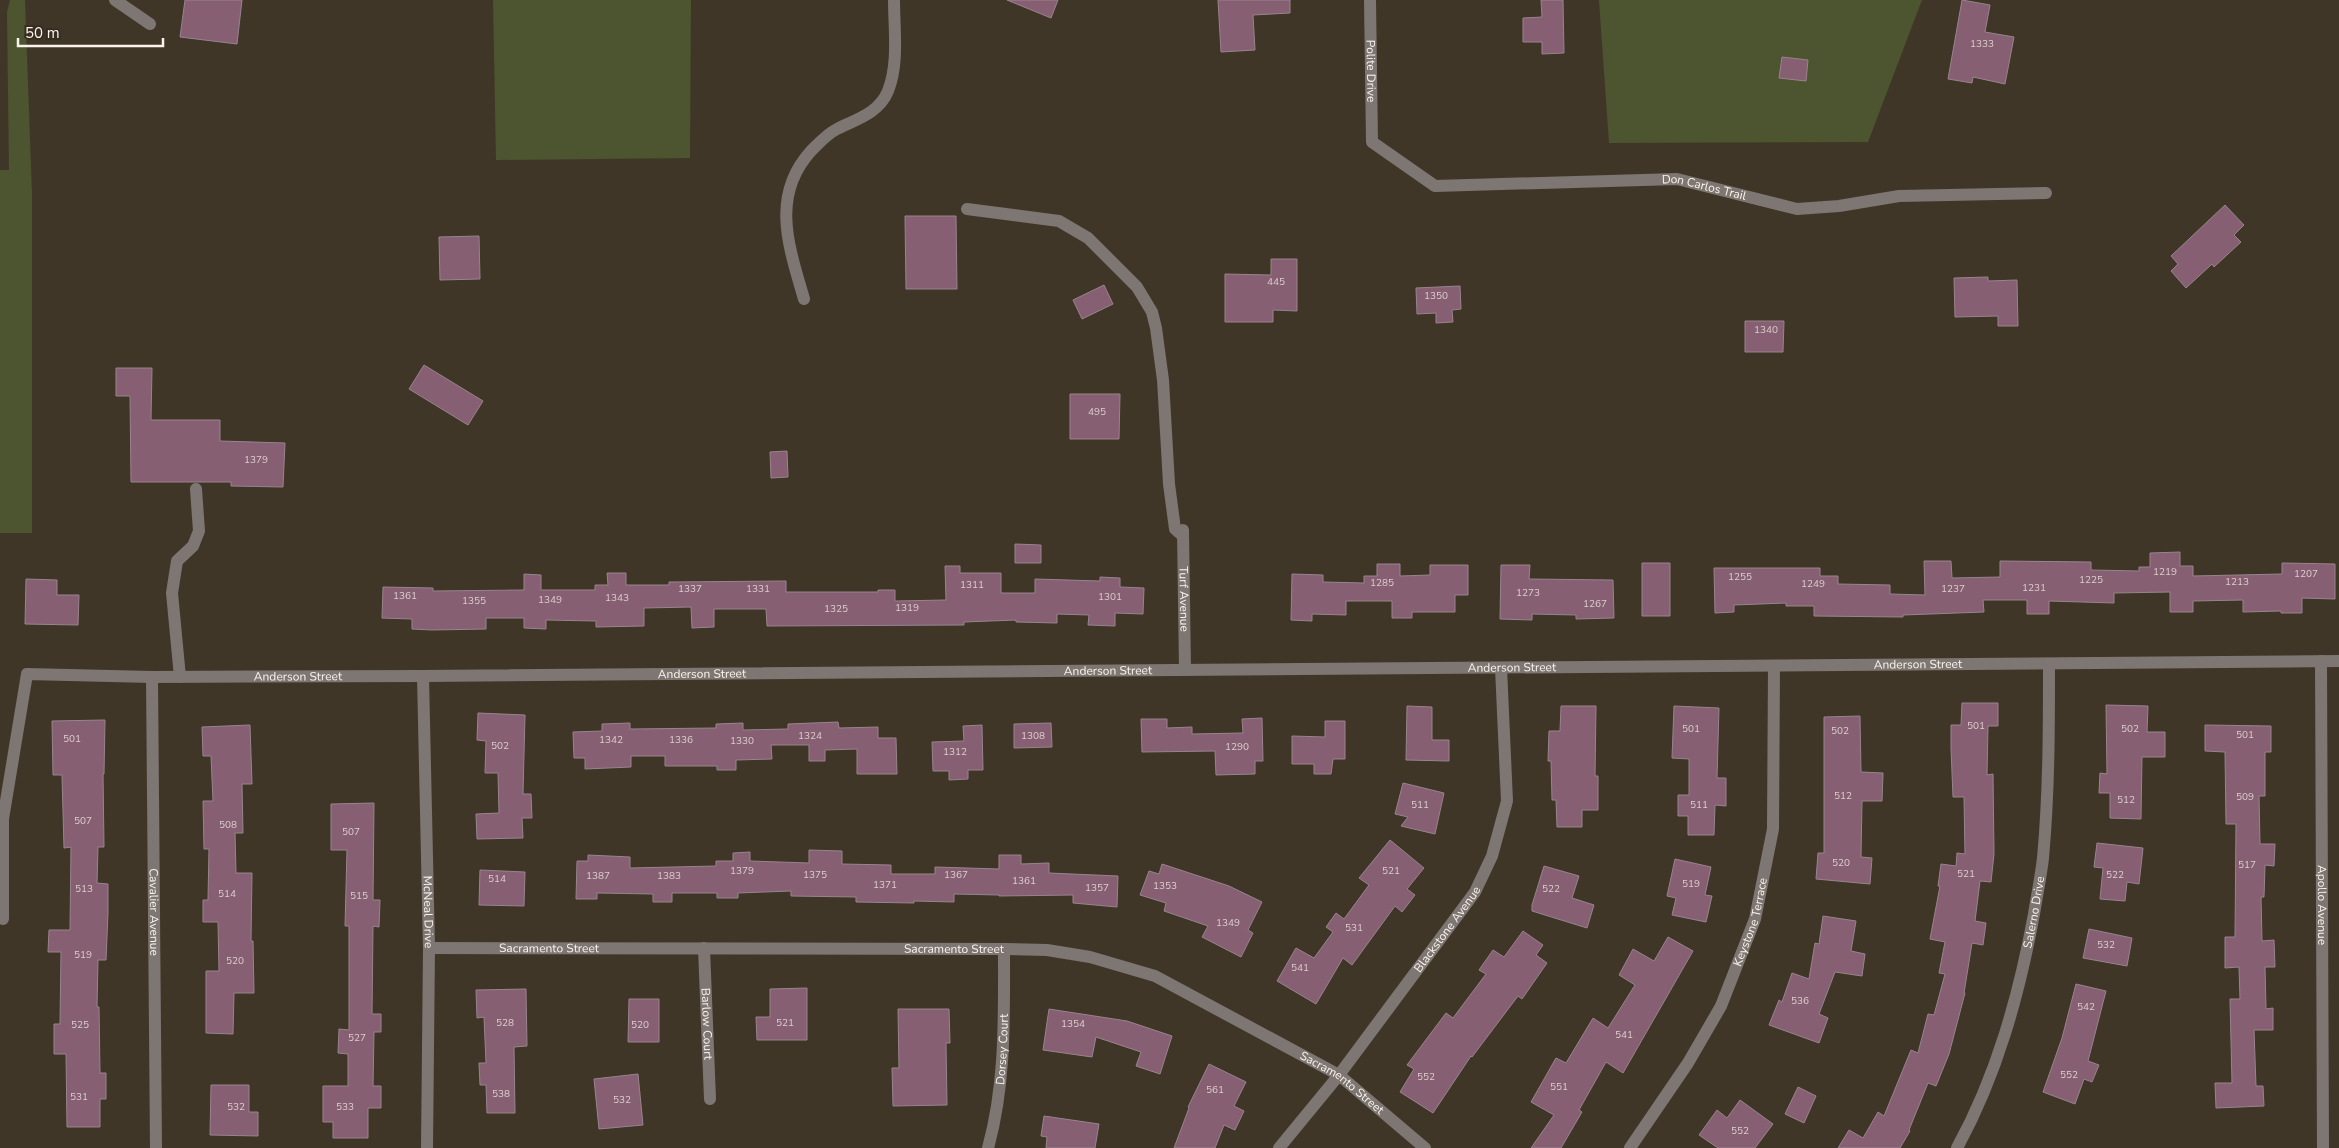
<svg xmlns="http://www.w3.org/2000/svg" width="2339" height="1148" viewBox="0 0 2339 1148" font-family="'Nunito Sans',sans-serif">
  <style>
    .green { fill: #4d5430 }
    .building { fill: #865f72; stroke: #98848e }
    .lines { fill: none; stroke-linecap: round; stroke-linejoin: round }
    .minor { stroke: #7e7672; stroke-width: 12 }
    .labels { text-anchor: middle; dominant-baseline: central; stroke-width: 5; stroke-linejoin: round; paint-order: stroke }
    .number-label { font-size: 10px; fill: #ddcecd }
    .street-label { font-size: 12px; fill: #faf3eb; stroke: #362c1f }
  </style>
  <rect width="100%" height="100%" fill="#403628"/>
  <path class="green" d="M10,0H25L32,194V533H0V170H9L7,12Z
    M493,0H691L690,158L496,160Z
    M1599,0H1922L1868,142L1609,143Z"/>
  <path class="building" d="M185,0H242L237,44L180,37Z
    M1007,0H1058L1051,18Z
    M1218,0H1290V13L1253,15L1255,50L1221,52Z
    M1541,0H1563L1564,53L1542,54V42H1523V18L1542,17Z
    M1962,0L1990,5L1985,32L2014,37L2005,84L1973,77L1972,83L1948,79Z
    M1782,57L1808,60L1806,81L1779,78Z
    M2225,205L2244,225L2234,235L2241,242L2214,267L2212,264L2186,288L2171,271L2178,264L2171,256Z
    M905,216H956L957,289H906Z
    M479,236L480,279L440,280L439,237Z
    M1271,259H1297V311L1273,310V322H1225V274L1271,275Z
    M1988,277V281L2017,280L2018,326H1998V316L1955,317L1954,278Z
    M1104,285L1113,304L1082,319L1073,300Z
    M1460,286L1461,309L1452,310L1453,322L1436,323V313L1417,314L1416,288Z
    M1745,321H1784L1783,352H1745Z
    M424,365L483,401L468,425L409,389Z
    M116,368H152L151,420H220V441L285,443L283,487L231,486V482H131L130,396H116Z
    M1070,394H1120L1119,439H1070Z
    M787,451L788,477L771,478L770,452Z
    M1015,544L1041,545V563H1015Z
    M2180,552V566H2193V576L2282,574V563L2335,564V599L2302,598V613H2281V611L2243,612V600L2193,601V612H2170V592L2114,593V603L2049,601V614H2027V600H1983L1984,612L1903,615V617L1814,616V606H1786V603L1734,605V612L1715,613L1714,568H1820V576H1838V584L1890,585V594L1925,595L1924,561H1951L1952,578L2000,577V561L2091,562V570L2139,571V567H2150V553Z
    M1642,563H1670V616H1642Z
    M1377,564H1400V576L1430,575V565H1468V595H1455V612H1412V618H1392V601H1346V615L1312,614V621L1291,620L1292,574L1323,575V582L1364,583V576H1377Z
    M1501,565H1530L1529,579L1613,580L1614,618L1576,619V615L1532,614V620L1500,619Z
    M945,566H960V573H1001V593H1035V579L1100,581V577L1120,578V587L1144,588L1143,614L1115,613V626L1088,625L1089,615L1057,614V623L1016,622V620L964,622V625L767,626L766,609H714V627L692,628L691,607L644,608V626L596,627V621L546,620V629L524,628V618H486V629L432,630L412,629V619L382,618L383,587L433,588V591L524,590V574L541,575V590H595V585H608L607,573H626V585H669V582L786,581V592H878V590H895V601L946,600Z
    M26,579L57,580V595H79L78,625L25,624Z
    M1962,703H1998V726H1988L1987,775L1993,774L1994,854L1991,882L1980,881L1975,921L1986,923L1983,945L1972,943L1964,993H1965L1949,1054L1936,1086L1928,1083L1909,1130L1910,1131L1900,1148H1838L1849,1130L1863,1138L1878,1112L1884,1116L1911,1050L1918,1053L1928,1014L1934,1015L1945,974L1939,973L1945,942L1930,939L1940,886H1938L1941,864L1956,866L1957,853L1965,854L1964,797H1953L1951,748V725H1961Z
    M2106,705L2148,706L2147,732H2165V757H2142L2141,819L2110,818V793H2099L2100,773L2107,774Z
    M1407,706L1432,707V740H1449V761L1406,760Z
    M1561,706H1596L1595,776H1598V810H1582V827H1557L1556,800H1552L1551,761H1548L1549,731H1560Z
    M1674,706L1719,708L1717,778H1726V806L1715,805L1714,835H1688V816H1678V795H1689V759L1672,758Z
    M478,713L525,715L523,794H531L532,818H522L523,838L477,839L476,814L499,813L498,773H485L486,741L477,740Z
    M1860,716L1861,772L1883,773L1882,801H1862L1861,857L1872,858L1870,884L1816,879L1818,853H1824V717Z
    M1262,718L1263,761H1255V774L1216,775L1215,751L1142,752L1141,719H1167V728L1192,727V734L1243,733L1242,719Z
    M105,720L104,774H103L104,847H98L97,883L108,884V913L106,960H98L97,1007H99L100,1073H106V1099H100V1127H67L66,1054H54V1024H60L61,952H48L49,930H70L71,847L64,848L62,775H53L52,721Z
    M1325,721H1345V759H1333L1331,774H1314V764H1292V736L1325,737Z
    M838,722L839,728L878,727V738H896L897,774H857V749L825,750V761H809V745H771L772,759L736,760V770H717V766H665V756H631V767L585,769V758H574L573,732L602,731V724L630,723V729L716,728V724L743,723V730L788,729V724Z
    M1051,723L1052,747L1014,748V724Z
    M250,725L252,784H242L243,833H235L236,873H252L251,941H253L254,993H234L233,1034L206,1033V971H219L218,922H203V900H208L209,849H204L203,801H213L211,756H203L202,727Z
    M982,725L983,770H968V779L949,780V771H933L932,742L964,741L963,726Z
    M2205,725L2271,726V752H2265V796H2259L2260,844H2275L2274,866L2265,865L2264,897H2261L2262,941L2274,940L2275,967H2265L2266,1009L2273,1008V1030H2254L2256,1086H2263L2264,1106L2216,1108L2215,1083H2232L2230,999H2240L2239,967L2225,968V937H2235L2236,824H2226L2225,752L2205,751Z
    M1403,783L1444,793L1435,834L1401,826L1408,817L1395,814Z
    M374,803L373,900H380L379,927L373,926L372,1014H381V1032H374L373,1086H381V1108H368V1138H333V1122H323V1086H348V1054L338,1053L339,1029L349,1030V926H345L347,850H331V804Z
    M1390,840L1424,868L1407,889L1415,895L1402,912L1395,906L1352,965L1343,958L1316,1004L1277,981L1296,948L1314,958L1333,932L1326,927L1336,913L1344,919L1369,885L1359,878Z
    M2097,843L2143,848L2139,884L2127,882L2125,901L2100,899L2103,868L2094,867Z
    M809,850L842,851V864L891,865V874H935V867L999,869V855H1021V864L1049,863V873L1118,876L1117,907L1073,903V895L999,896V895L954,894V902L914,901V903L856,902V897L791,896V891L738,893V898H717V893H672V902H653V894L597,893V899H576L577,861H588V855L630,857V868L716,866V861H733V853L750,852V861L809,863Z
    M1675,859L1711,867L1705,895L1712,896L1706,922L1672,915L1676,898L1667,896Z
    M1162,864L1229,886L1262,902L1248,930L1253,933L1241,957L1202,937L1208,926L1164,911L1166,903L1140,895L1149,871L1159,874Z
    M1544,866L1579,876L1572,898L1594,905L1587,928L1532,911V905Z
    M480,870L525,872L524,906L479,905Z
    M1823,916L1856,921L1851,951L1865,954L1862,976L1835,972L1819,1014L1828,1018L1819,1043L1769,1025L1779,1000L1782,1002L1792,973L1809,979L1815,943L1819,944Z
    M2089,929L2132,938L2127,966L2083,958Z
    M1523,931L1543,945L1536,955L1547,963L1522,999L1518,996L1472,1057L1471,1056L1433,1113L1400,1092L1414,1069L1407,1065L1446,1013L1453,1018L1486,974L1479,970L1493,950L1504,957Z
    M1668,937L1693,951L1623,1073L1606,1062L1579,1110L1582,1112L1561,1148H1531L1554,1115L1531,1102L1556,1058L1566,1063L1593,1018L1608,1028L1635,985L1619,975L1633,949L1654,961Z
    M2076,984L2106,991L2088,1061L2099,1065L2092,1082L2084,1079L2075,1104L2043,1092L2062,1038Z
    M807,988V1040H757L756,1017H770V989Z
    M526,989L527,1046L514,1047L515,1113H487L486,1085H480L479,1063H486L484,1017L477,1018L476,990Z
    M629,999H659V1042H628Z
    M898,1009H949L950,1043H946L947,1105L893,1106L892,1068H899Z
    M1049,1009L1127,1021L1172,1036L1160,1074L1136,1066L1141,1052L1096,1037L1092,1057L1043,1050Z
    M1209,1064L1246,1082L1234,1106L1244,1111L1235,1130L1224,1125L1215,1148H1174L1189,1108L1188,1107Z
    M638,1074L643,1125L599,1129L594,1079Z
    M211,1085H249V1112H258V1136L210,1135Z
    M1798,1087L1816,1096L1804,1123L1785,1114Z
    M1740,1100L1773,1124L1755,1148H1718L1699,1135L1717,1110L1727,1118Z
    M1044,1116L1099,1124L1095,1148H1046L1047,1137L1041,1136Z"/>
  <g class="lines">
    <g class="minor">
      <path d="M115,0L150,24"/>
      <path id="s1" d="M1370,0L1372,142L1435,186L1677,179L1797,209L1839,206L1899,196L2046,193"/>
      <path d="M967,209L1059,221L1088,238L1137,287L1152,312L1156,328L1163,380L1169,484L1175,529L1183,536"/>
      <path d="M804,299C789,247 770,196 811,151C819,143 827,134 837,129C857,119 879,113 888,91C899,64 894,29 894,0"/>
      <path id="s2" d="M1183,530L1185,670"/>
      <path id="s3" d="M2321,661L2323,1148"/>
      <path id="s4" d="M423,676L429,948L427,1148"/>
      <path id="s5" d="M152,677L156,1148"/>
      <path d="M180,677L172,593L177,561L193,546L199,531L196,489"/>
      <path id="s6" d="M3,919V819L27,674L152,677L423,676L2339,661"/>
      <path id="s7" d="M429,948L1004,949L1047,950L1090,957L1155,976L1339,1075L1425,1148"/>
      <path id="s8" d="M704,948L710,1099"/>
      <path id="s9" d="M988,1148C1006,1083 1004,1016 1004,949"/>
      <path id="s10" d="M1279,1148L1339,1075L1475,892L1492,856L1507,801L1501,668"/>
      <path id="s11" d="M1630,1148L1688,1063L1721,1006L1755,919L1773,829L1774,667"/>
      <path id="s12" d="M1957,1148C1997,1075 2019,995 2034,914C2037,895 2041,876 2043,858C2049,793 2049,728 2049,664"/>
    </g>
  </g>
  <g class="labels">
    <g class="number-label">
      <text x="1982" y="44">1333</text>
      <text x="1276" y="282">445</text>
      <text x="1436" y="296">1350</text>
      <text x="1766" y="330">1340</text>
      <text x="1097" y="412">495</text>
      <text x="256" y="460">1379</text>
      <text x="2165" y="572">1219</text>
      <text x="2306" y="574">1207</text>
      <text x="1740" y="577">1255</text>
      <text x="2091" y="580">1225</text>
      <text x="2237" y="582">1213</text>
      <text x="1382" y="583">1285</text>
      <text x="1813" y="584">1249</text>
      <text x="972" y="585">1311</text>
      <text x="2034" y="588">1231</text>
      <text x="690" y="589">1337</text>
      <text x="758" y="589">1331</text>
      <text x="1953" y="589">1237</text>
      <text x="1528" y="593">1273</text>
      <text x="405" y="596">1361</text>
      <text x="1110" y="597">1301</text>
      <text x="617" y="598">1343</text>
      <text x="550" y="600">1349</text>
      <text x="474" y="601">1355</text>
      <text x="1595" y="604">1267</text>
      <text x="907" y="608">1319</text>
      <text x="836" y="609">1325</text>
      <text x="1976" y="726">501</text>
      <text x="1691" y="729">501</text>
      <text x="2130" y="729">502</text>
      <text x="1840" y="731">502</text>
      <text x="2245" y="735">501</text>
      <text x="810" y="736">1324</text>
      <text x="1033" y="736">1308</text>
      <text x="72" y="739">501</text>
      <text x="611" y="740">1342</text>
      <text x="681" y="740">1336</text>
      <text x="742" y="741">1330</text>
      <text x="500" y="746">502</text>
      <text x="1237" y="747">1290</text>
      <text x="955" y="752">1312</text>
      <text x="1843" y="796">512</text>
      <text x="2245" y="797">509</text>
      <text x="2126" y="800">512</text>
      <text x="1420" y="805">511</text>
      <text x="1699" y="805">511</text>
      <text x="83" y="821">507</text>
      <text x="228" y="825">508</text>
      <text x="351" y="832">507</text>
      <text x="1841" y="863">520</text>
      <text x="2247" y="865">517</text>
      <text x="742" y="871">1379</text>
      <text x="1391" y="871">521</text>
      <text x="1966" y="874">521</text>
      <text x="815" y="875">1375</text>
      <text x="956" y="875">1367</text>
      <text x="2115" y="875">522</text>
      <text x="598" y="876">1387</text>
      <text x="669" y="876">1383</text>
      <text x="497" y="879">514</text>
      <text x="1024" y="881">1361</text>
      <text x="1691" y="884">519</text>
      <text x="885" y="885">1371</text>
      <text x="1165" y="886">1353</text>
      <text x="1097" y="888">1357</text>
      <text x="84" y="889">513</text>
      <text x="1551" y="889">522</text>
      <text x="227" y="894">514</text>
      <text x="359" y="896">515</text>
      <text x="1228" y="923">1349</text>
      <text x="1354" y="928">531</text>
      <text x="2106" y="945">532</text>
      <text x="83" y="955">519</text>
      <text x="235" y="961">520</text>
      <text x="1300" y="968">541</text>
      <text x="1800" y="1001">536</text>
      <text x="2086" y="1007">542</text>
      <text x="505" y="1023">528</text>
      <text x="785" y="1023">521</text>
      <text x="1073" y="1024">1354</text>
      <text x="80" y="1025">525</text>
      <text x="640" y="1025">520</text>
      <text x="1624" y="1035">541</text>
      <text x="357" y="1038">527</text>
      <text x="2069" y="1075">552</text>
      <text x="1426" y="1077">552</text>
      <text x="1559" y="1087">551</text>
      <text x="1215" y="1090">561</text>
      <text x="501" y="1094">538</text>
      <text x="79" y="1097">531</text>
      <text x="622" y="1100">532</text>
      <text x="236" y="1107">532</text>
      <text x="345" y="1107">533</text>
      <text x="1740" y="1131">552</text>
    </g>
    <g class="street-label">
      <text stroke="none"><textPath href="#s1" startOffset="71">Polite Drive</textPath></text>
      <text stroke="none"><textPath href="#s1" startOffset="489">Don Carlos Trail</textPath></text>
      <text stroke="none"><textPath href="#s2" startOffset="69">Turf Avenue</textPath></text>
      <text stroke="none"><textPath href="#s6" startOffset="2138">Anderson Street</textPath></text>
      <text stroke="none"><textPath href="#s6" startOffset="1732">Anderson Street</textPath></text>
      <text stroke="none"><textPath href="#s6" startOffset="1328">Anderson Street</textPath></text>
      <text stroke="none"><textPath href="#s6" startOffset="922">Anderson Street</textPath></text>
      <text stroke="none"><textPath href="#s6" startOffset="518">Anderson Street</textPath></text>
      <text stroke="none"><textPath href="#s3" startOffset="244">Apollo Avenue</textPath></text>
      <text stroke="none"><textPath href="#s5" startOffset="235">Cavalier Avenue</textPath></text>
      <text stroke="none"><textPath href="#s4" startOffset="236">McNeal Drive</textPath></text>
      <text stroke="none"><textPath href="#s12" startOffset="249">Salerno Drive</textPath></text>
      <text stroke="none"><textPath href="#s11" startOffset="258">Keystone Terrace</textPath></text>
      <text stroke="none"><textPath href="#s10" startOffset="276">Blackstone Avenue</textPath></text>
      <text stroke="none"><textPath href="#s7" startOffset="120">Sacramento Street</textPath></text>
      <text stroke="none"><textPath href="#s7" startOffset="525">Sacramento Street</textPath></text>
      <text stroke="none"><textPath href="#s8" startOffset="76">Barlow Court</textPath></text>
      <text stroke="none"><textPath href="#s9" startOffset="100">Dorsey Court</textPath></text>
      <text stroke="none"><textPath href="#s7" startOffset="945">Sacramento Street</textPath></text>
    </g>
  </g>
  <path d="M18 38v8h145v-8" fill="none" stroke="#faf3eb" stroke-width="2.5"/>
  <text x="25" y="38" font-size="15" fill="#faf3eb" stroke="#362c1f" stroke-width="4" paint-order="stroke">50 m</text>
</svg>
